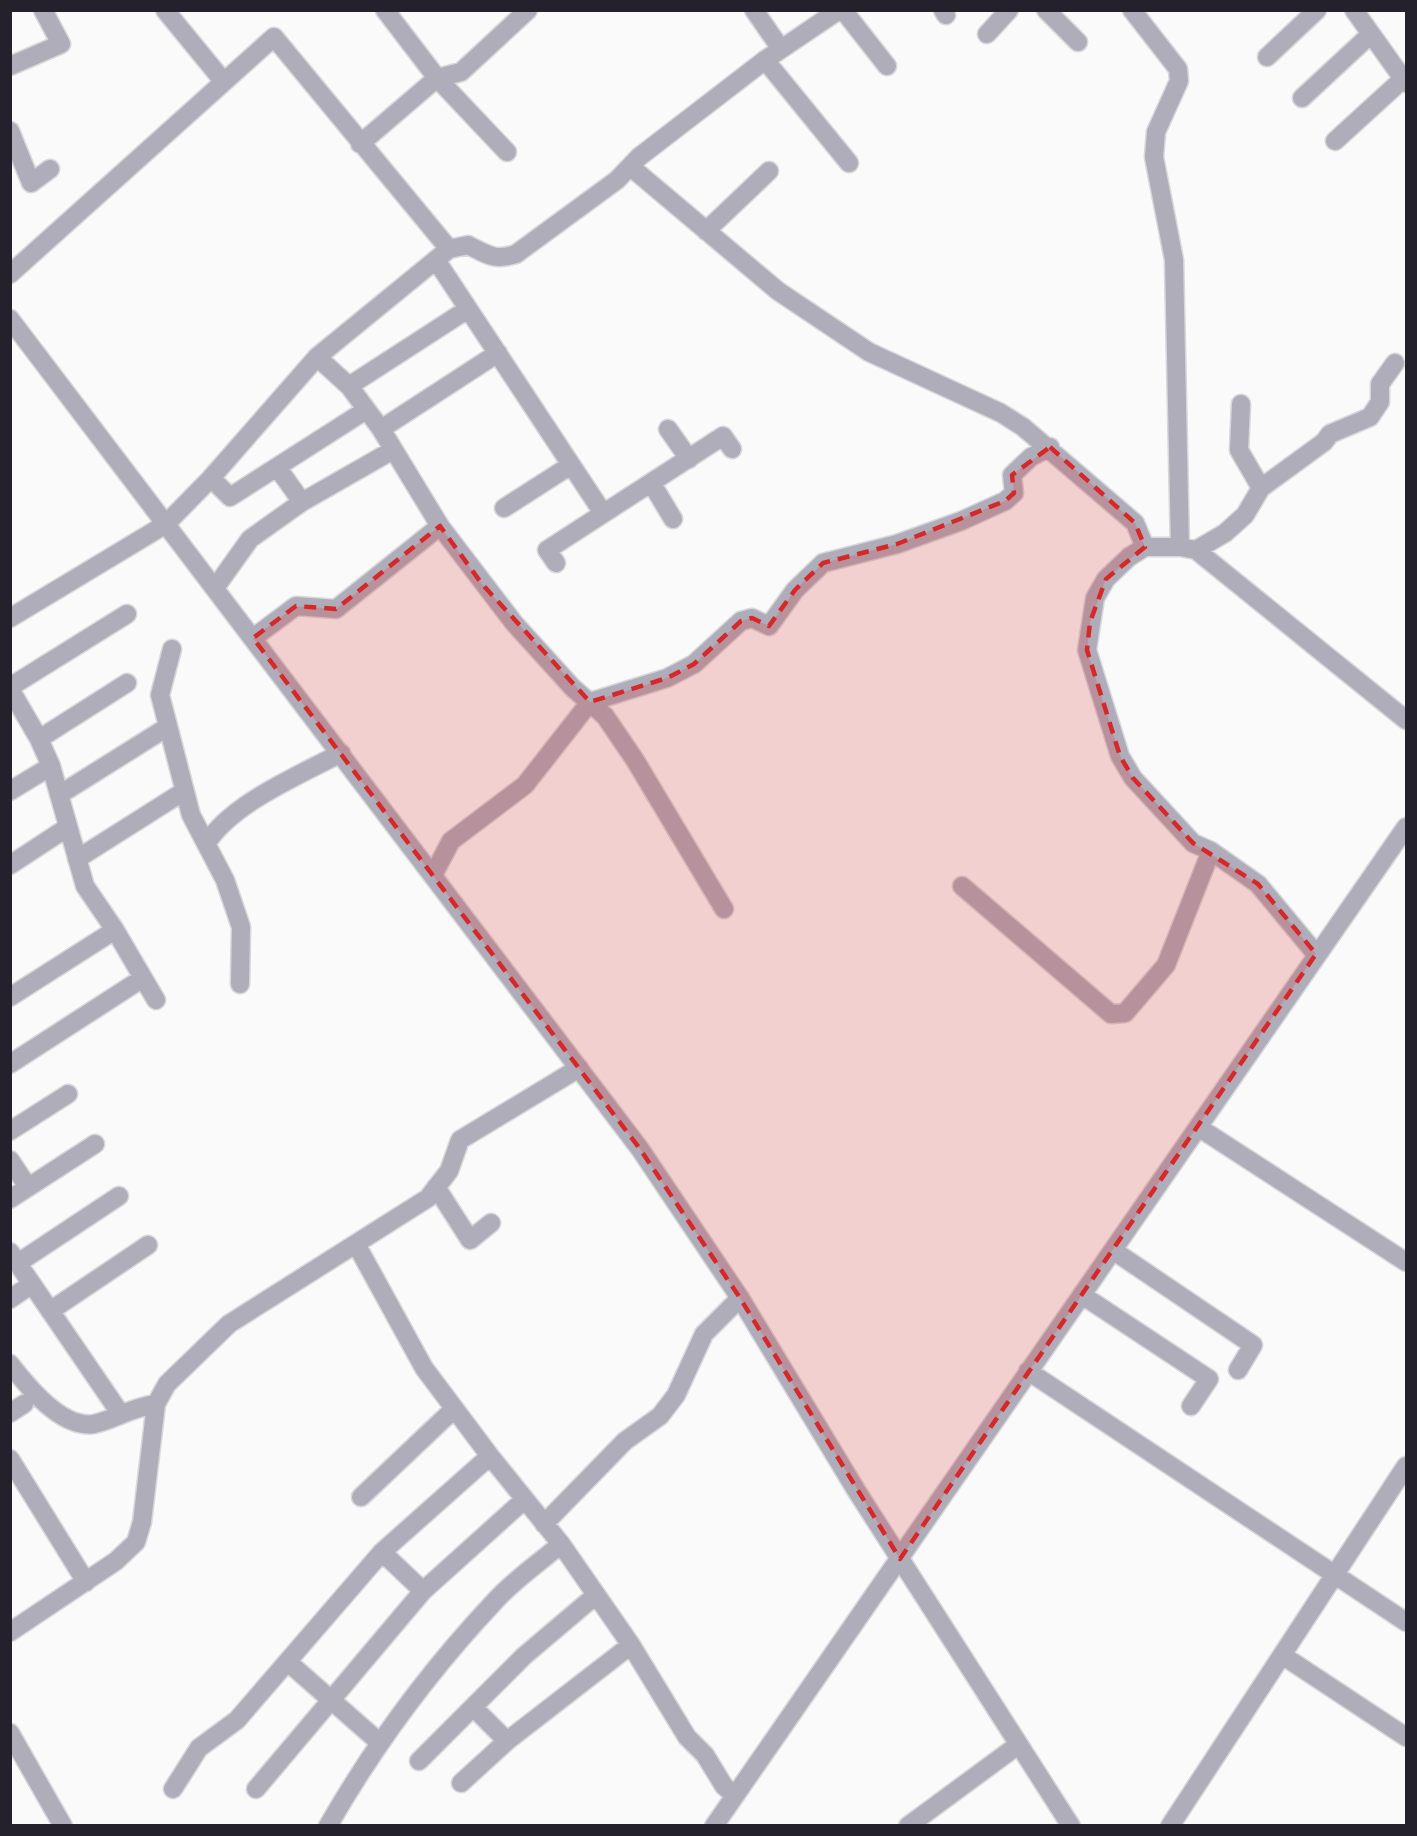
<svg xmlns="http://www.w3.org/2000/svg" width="1417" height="1836" viewBox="0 0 1417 1836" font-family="Mulish,sans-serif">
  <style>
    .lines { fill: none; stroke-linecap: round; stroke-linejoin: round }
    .minor-casing { stroke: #d8d7d9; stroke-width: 21 }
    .tertiary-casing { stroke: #d8d7d9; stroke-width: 21 }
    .minor { stroke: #b0adbb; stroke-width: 18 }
    .tertiary { stroke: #b0adbb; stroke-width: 18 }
    .marked { fill: #d62828; fill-opacity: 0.2; stroke: #d62828; stroke-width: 4.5; stroke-dasharray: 12 8; stroke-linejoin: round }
  </style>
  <rect width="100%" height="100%" fill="#fafafa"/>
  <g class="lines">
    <g class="minor-casing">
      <path id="minor" d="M165,10L224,82
        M385,10L437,78L507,152
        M754,10L781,49
        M843,10L887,66
        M943,10L946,15
        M1046,10L1078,42
        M1132,10L1178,69L1179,81L1156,132L1154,157L1174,260L1180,547
        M1354,10L1406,83
        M987,34L1009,10
        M1267,57L1317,10
        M765,60L849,163
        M10,66L61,44L43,10
        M1302,98L1371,34
        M10,131L31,183L50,169
        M1335,141L1404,78
        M360,144L437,78L461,72L528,10
        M632,168L778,291L869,352L1001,413L1023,427L1135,523L1145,547
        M706,231L769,171
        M436,260L603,513
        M10,274L274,37L449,249
        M317,357L349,386L381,429L440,526
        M349,386L468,309
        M1241,404L1239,450L1261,488
        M381,429L498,353
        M668,429L689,459
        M277,467L302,502
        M211,478L230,497L366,410
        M652,484L673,519
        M504,508L571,465
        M1196,550L1225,533L1245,515L1261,488L1324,442L1330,434L1370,417L1380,402V384L1395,363
        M556,563L547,550L723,436L732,449
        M215,588L250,539L302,502L393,450
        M10,618L166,524L211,478L317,357L449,249L468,245C488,255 494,261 516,254L617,180L639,157L765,60L839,10
        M253,638L296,606L336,609L440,526L514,623L573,688L605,716L635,760L724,909
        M172,649L160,695L191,815L225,880L241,927L240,984
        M10,687L127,614
        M10,689L39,739L51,766L85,886L115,930L156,1000
        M39,739L127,683
        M10,791L51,766
        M59,795L161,731
        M206,844C232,803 298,776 341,753
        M77,859L178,795
        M10,865L68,827
        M433,875L451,841L525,785L590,702L667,678L694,664L741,621L752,618L769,626L795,590L823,563L897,544L961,521L1005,501L1014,493L1012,475L1031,457L1050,447
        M962,886L1111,1014L1125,1013L1166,965L1211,851
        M1316,954L1258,884L1211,851L1193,843L1133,778L1120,756L1087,650L1095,598L1106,579L1129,557L1145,547H1180L1196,550L1406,720
        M10,997L115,930
        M10,1064L143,978
        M1198,1127L1406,1262
        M10,1131L68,1094
        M10,1160L28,1187
        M436,1187L470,1240L491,1223
        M10,1199L95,1144
        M356,1244L424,1368L490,1456L561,1544L631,1645L687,1737L705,1755L724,1786L734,1795
        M1114,1251L1253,1345L1238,1370
        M10,1252L120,1413
        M18,1263L119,1196
        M1082,1295L1209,1379L1191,1406
        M10,1299L32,1284
        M50,1311L148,1245
        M10,1364C28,1387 62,1429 94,1424C113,1420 132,1407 156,1404
        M1028,1371L1406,1622
        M10,1413L24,1404
        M10,1459L86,1582
        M361,1497L454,1409
        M544,1524L625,1441L660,1416L676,1395L704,1334L740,1298
        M382,1552L423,1591
        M10,1632L116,1561L136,1542L142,1522L156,1404L167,1384L229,1324L428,1198L449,1171L460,1140L579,1068
        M1282,1655L1406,1737
        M289,1663L379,1742
        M474,1708L507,1741
        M10,1733L63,1826
        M419,1761L524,1656L596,1595
        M461,1783L507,1741L631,1645
        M173,1789L199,1748L237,1720L382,1552L490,1456
        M256,1789L423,1591L524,1500
        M328,1826C375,1744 430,1670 495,1601C514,1580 539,1563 561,1544
        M714,1826L1406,827
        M908,1826L1018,1745
        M1170,1826L1406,1466"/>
    </g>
    <g class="tertiary-casing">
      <path id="tertiary" d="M10,319L640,1149L740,1298L856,1490L1071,1826"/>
    </g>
    <use href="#minor" class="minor"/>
    <use href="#tertiary" class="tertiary"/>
  </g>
  <path class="marked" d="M1050,447L1135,523L1145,547L1106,579L1090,622L1087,650L1120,756L1133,778L1193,843L1258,884L1316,954L900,1559L740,1298L640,1149L253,638L296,606L336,609L440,526L482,584L590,702L667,678L694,664L741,621L752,618L769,626L795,590L823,563L897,544L1005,501L1014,493L1012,475Z"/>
  <rect width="1417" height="1836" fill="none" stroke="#24212c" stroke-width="24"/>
</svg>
